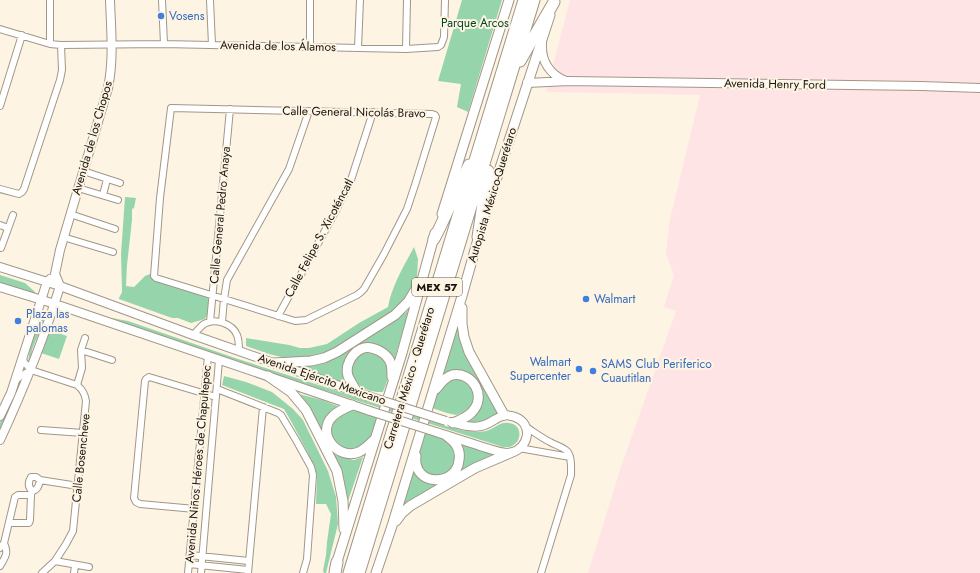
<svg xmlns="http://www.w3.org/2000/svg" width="980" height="573" viewBox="0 0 980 573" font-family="Jost,sans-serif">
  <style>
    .industrial { fill: #ffe4e6 }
    .green { fill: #96d5ab }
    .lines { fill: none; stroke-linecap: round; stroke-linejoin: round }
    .street-casing { stroke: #a19788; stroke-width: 8 }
    .secondary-casing { stroke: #a19788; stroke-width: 10 }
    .primary-casing { stroke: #a19788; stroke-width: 11 }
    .highway-casing { stroke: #a19788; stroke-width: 13 }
    .street { stroke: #fff; stroke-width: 6 }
    .secondary { stroke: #fff; stroke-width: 8 }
    .primary { stroke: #fff; stroke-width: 9 }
    .highway { stroke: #fff; stroke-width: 11 }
    .secondary-bridge-casing { stroke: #a19788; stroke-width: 10; stroke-linecap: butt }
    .secondary-bridge { stroke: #fff; stroke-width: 8 }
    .shop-dot { fill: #3f7fe0; stroke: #fef4e3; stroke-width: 1.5 }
    .labels { text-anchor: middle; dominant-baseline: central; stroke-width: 4; stroke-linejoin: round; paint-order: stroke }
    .shield { fill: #fef4e3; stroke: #5c574e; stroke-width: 1 }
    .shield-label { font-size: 11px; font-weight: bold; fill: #17140e }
    .shop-label { font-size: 12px; fill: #366cbe; stroke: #fef4e3; text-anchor: start }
    .park-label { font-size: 12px; fill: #014826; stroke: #fef4e3 }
    .street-label { font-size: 12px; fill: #17140e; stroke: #fef4e3 }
  </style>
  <rect width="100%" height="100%" fill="#fef4e3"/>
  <path class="industrial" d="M570,0H980V573H588L621,467L676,311L664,307L674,275L666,254L670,219L700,95L546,92Z"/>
  <path class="green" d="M462,0H502L468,112L457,107L461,84L438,81Z
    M125,197L136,198L134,208L132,209V220L127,265L126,286L134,287L145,276L150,274L157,278L209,294C208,298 210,301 209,305C209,310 208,315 205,319L191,323L178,318H172L119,299V298L122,292V289L121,254Z
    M414,247L418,259L417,278L414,288L394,312L350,339L320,356L304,358L281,357L269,354L246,346V338L289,345L300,348H309L327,344L359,323L388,307C392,285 404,266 414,247Z
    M0,275L25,283L35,292V294L0,284Z
    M409,310L393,364L387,352L354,349L349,384L290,366L317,365L331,360L388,326Z
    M41,316L43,319L44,322L42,327L36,340L32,350L31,360L28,365C29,349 33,334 38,318Z
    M100,316L128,321L235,358L449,427C461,430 474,434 486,431C494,429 500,421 509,423C519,424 522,434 517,442C515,444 512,446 510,447H503L229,360Z
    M459,321V333L471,366L498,412C494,418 482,422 474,422C471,423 467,422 464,421L478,409L472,377L441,379Z
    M49,330L67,336L59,359L38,352Z
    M364,352C373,351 376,352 382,358C383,359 387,362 387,363C392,372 386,384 383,392C357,394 338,369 364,352Z
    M25,376L0,435V422Z
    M224,376L246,382L272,392L293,409L303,420L328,471L336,497L338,524L326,573H324L323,571L326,555L327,542L331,514L326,504H316L317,474L312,467L308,453L292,423L284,409L222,385Z
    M456,378C459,379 464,380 466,381C479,389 474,402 468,411L456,415L447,413L432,408L436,393L446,382Z
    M291,392L322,400L340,407C330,411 327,418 323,428L332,453L338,456L354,460L363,457L347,504L339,470Z
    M345,411C357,410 366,414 377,418L370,440L358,450L340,449L331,439V424Z
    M424,432L445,439L454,446L456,465L443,477L425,474L417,460Z
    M460,443L496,454L400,511L414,470L418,475L453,476Z"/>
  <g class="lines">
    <g class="street-casing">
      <path id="street" d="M50,0V44
        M162,0L164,44
        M210,0L212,45
        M0,29L50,44L61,45L164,44L406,49L438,47L441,45L444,37L445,0
        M310,46V0
        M358,48L360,0
        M406,49L407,0
        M0,106L22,35
        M171,108L432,114L435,115L436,117L415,185L407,209L384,254L364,289L361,292L357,295L306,320L295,321L156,278L154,276L160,198Z
        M83,171L120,183
        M78,188L118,200
        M0,189L19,194L22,192L24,189L60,80L62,70L61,45
        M103,195L107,179
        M70,214L115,229
        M0,225L8,228
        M63,237L113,252
        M1,248L13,215
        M278,316L332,218L350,183L373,112
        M210,322L230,109
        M222,322L224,299L227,280L289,169L309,111
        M193,335C197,331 200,327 204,324C215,318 232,323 237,335C239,340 239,345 239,351
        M81,350L112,360
        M23,358L24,362L31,370L77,385C83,390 85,394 86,401L73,531L66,544L55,561L42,573
        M14,382L22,375L31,370
        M77,385L82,368L81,350L85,338
        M217,389L278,413L281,415L296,440L311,467L313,475L307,559L303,573
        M526,427C534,432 542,438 550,442C555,445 563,447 567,451C572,457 571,467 571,475L541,573
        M41,430L83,433
        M519,448L570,457
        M32,491C38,490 39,485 40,480
        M195,509L140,504L136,502L134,498L145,381L146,379L149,377L216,397
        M9,523H29L30,520L31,495L32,491C28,487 28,482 31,477H36L40,480L78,486
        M0,548L4,543L15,497L18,495H31
        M190,555L249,561
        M55,561L89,567
        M189,564L248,570
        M0,566C5,557 9,554 4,543
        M74,573L75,565
        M188,573L208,356
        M201,573L219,360
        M248,573L263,407"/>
    </g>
    <g class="secondary-casing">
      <path id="secondary" d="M542,44C541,61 550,75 566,81
        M527,83L569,81L921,86L980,88
        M0,267L60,286L193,335L374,398
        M60,286L55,274L60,250L108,88C114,59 111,29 110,0
        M0,287L55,304L370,411
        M0,416L11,393L45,288L47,282L50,279
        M436,432C451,437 465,441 480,446C487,448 503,454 510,453C529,449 534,424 515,417C499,411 495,423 481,426C471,428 461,425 451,422
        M0,440C23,390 44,339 60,286"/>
    </g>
    <g class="primary-casing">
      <path id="primary" d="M442,214L509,0
        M485,214L550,15
        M462,308V324L464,337L469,352L504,415
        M274,363L311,361L324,358L337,352L395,315L408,302L417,287
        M268,376L291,392L306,410L337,471L343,501L344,529
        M436,389C440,384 445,377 452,375C473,371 487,397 472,412C467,418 459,420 453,423
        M357,392C354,387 350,381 348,376C345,366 351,354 361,349C371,344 388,353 391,364C392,368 392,373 392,377
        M352,405C345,408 338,411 333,416C315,433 338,461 359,452C365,449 370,444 374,440
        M416,456C412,487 457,487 459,460C460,454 459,449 456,445C454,441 450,439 447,436
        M396,521L402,513L410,506L475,468L510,453
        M335,568L402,353L435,233
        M376,573L392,526L462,296L480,232"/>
    </g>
    <g class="highway-casing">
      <path id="highway" d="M520,61L554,2
        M478,237L488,171
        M434,239C447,215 456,189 469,165
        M335,573L337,562
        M349,573L524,0
        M359,573L534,0"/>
    </g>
    <use href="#street" class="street"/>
    <use href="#secondary" class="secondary"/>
    <use href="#primary" class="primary"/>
    <use href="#highway" class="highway"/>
    <g class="secondary-bridge-casing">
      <path id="secondary-bridge" d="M374,398L446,421
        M370,411L436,432"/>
    </g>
    <use href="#secondary-bridge" class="secondary-bridge"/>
  </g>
  <g class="shop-dot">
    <circle cx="161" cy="16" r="4"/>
    <circle cx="586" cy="299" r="4"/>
    <circle cx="18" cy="321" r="4"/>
    <circle cx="579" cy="369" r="4"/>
    <circle cx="593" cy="371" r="4"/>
  </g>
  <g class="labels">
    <rect class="shield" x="412" y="278" width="50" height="18" rx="3"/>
    <g class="shield-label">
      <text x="437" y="287">MEX 57</text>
    </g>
    <g class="shop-label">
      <text x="169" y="16">Vosens</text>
      <text x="594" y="299">Walmart</text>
      <text x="26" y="314">Plaza las<tspan x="26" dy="14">palomas</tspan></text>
      <text x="571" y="362" text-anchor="end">Walmart<tspan x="571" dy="14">Supercenter</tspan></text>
      <text x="601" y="364">SAMS Club Periferico<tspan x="601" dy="14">Cuautitlan</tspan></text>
    </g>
    <g class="park-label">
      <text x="475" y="23">Parque Arcos</text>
    </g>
    <g class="street-label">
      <text transform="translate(278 46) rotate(1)">Avenida de los Álamos</text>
      <text transform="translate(775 84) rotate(1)">Avenida Henry Ford</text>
      <text transform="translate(354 112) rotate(1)">Calle General Nicolás Bravo</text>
      <text transform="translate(92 138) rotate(-74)">Avenida de los Chopos</text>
      <text transform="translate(492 195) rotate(-73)">Autopista México-Querétaro</text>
      <text transform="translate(220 215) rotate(-85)">Calle General Pedro Anaya</text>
      <text transform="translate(319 238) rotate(-62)">Calle Felipe S. Xicoténcatl</text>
      <text transform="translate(409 378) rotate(-73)">Carretera México - Querétaro</text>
      <text transform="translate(322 379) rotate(19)">Avenida Ejército Mexicano</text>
      <text transform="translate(81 458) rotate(-84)">Calle Bosencheve</text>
      <text transform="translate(198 464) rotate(-85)">Avenida Niños Héroes de Chapultepec</text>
    </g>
  </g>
</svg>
